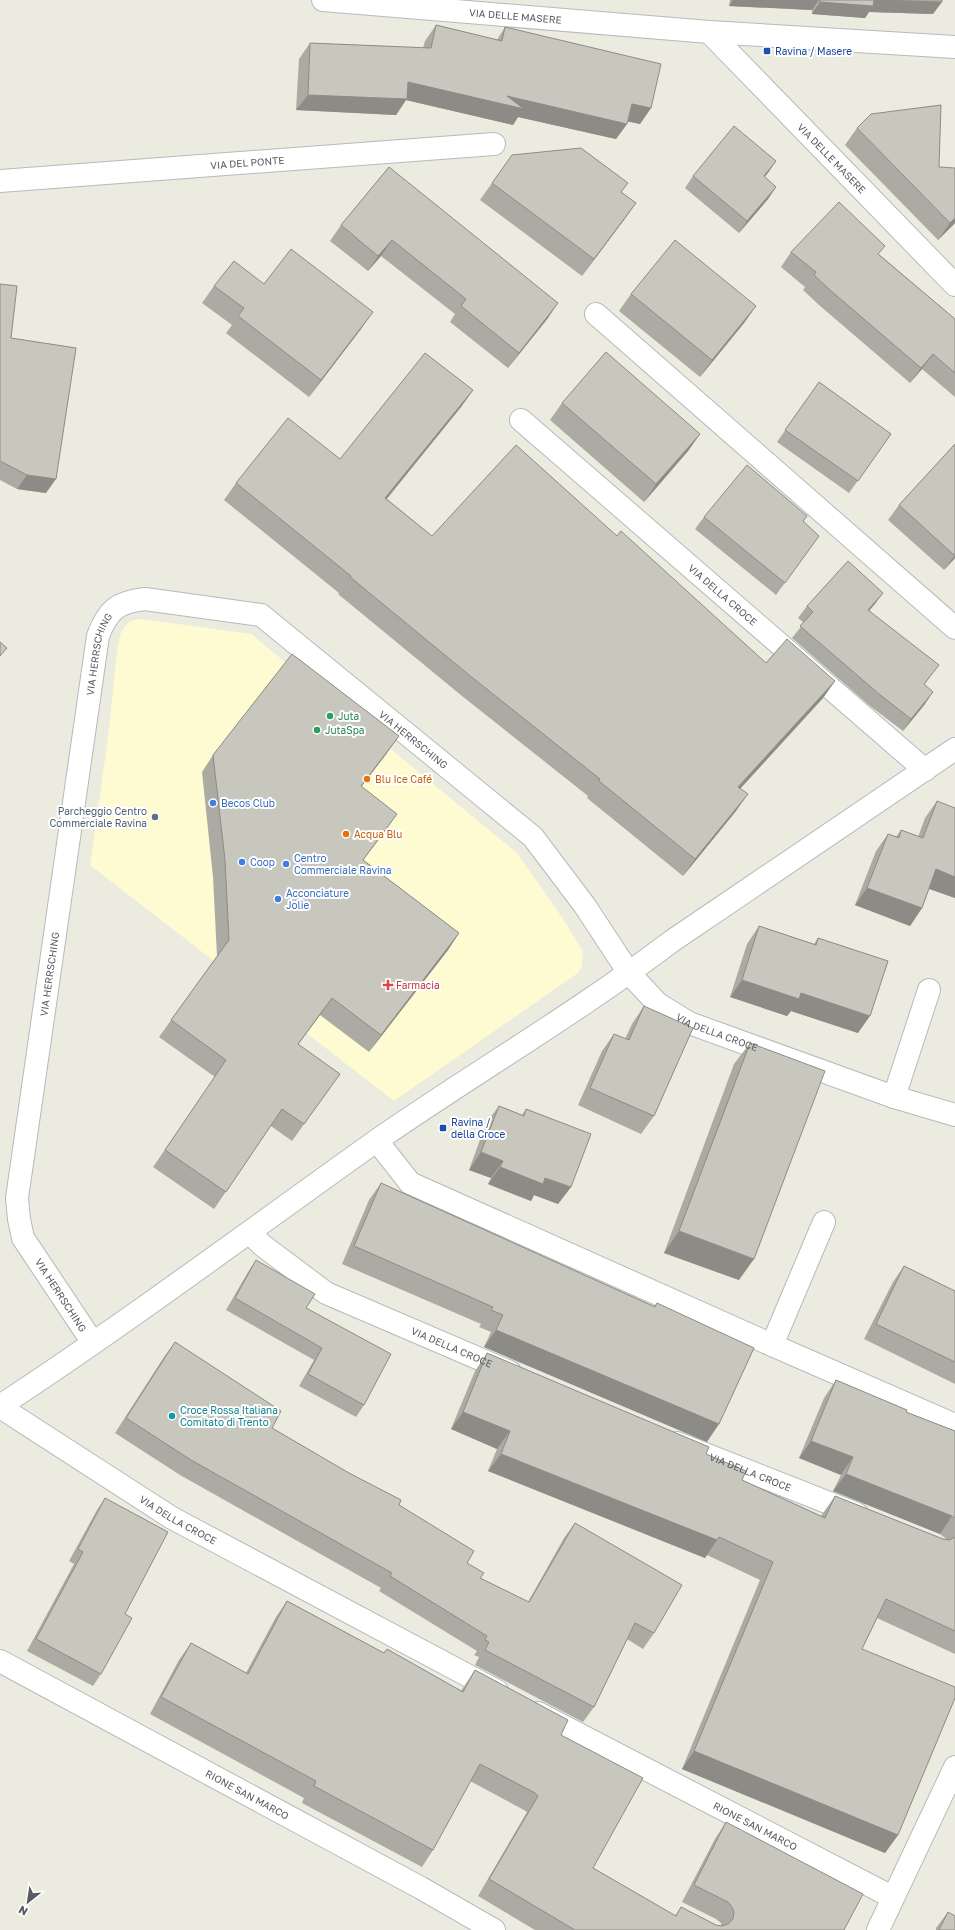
<svg xmlns="http://www.w3.org/2000/svg" width="955" height="1930" viewBox="0 0 955 1930" font-family="'Golos Text',sans-serif">
  <style>
    .commercial { fill: #fefad2 }
    .lines { fill: none; stroke-linecap: round; stroke-linejoin: round }
    .minor-casing { stroke: #b7b9be; stroke-width: 24 }
    .minor { stroke: #fff; stroke-width: 22 }
    .wall { fill: #acaba3 }
    .shaded-wall { fill: #8c8b85 }
    .building { fill: #c8c7be; stroke: #8c8b85 }
    .transit-dot { fill: #1a4fb4; stroke: #fff; stroke-width: 1.5 }
    .leisure-dot { fill: #2e9e5b; stroke: #fff; stroke-width: 1.5 }
    .food-dot { fill: #e8710a; stroke: #fff; stroke-width: 1.5 }
    .shop-dot { fill: #3f7fe0; stroke: #fff; stroke-width: 1.5 }
    .service-dot { fill: #5c6f8a; stroke: #fff; stroke-width: 1.5 }
    .health-dot { fill: #e0444e; stroke: #fff; stroke-width: 1.5 }
    .culture-dot { fill: #0f9aa8; stroke: #fff; stroke-width: 1.5 }
    .labels { text-anchor: middle; dominant-baseline: central; stroke-width: 4; stroke-linejoin: round; paint-order: stroke }
    .street-label { font-size: 10px; fill: #585b60; stroke: #fff }
    .transit-label { font-size: 10px; fill: #164399; stroke: #fff; text-anchor: start }
    .leisure-label { font-size: 10px; fill: #27864d; stroke: #fff; text-anchor: start }
    .food-label { font-size: 10px; fill: #c56008; stroke: #fff; text-anchor: start }
    .shop-label { font-size: 10px; fill: #366cbe; stroke: #fff; text-anchor: start }
    .service-label { font-size: 10px; fill: #4e5e75; stroke: #fff; text-anchor: end }
    .health-label { font-size: 10px; fill: #be3a42; stroke: #fff; text-anchor: start }
    .culture-label { font-size: 10px; fill: #0d838f; stroke: #fff; text-anchor: start }
  </style>
  <rect width="100%" height="100%" fill="#ecebdf"/>
  <path class="commercial" d="M141,619L251,634L517,853L566,923L583,952L582,966L578,973L394,1101L90,865L108,738L117,651L121,632L130,621Z"/>
  <g class="lines">
    <g class="minor-casing">
      <g id="minor">
        <path id="s1" d="M323,0L709,32L955,47"/>
        <path id="s2" d="M709,32L955,285"/>
        <path id="s3" d="M0,181L494,144"/>
        <path d="M596,314L955,628"/>
        <path id="s4" d="M521,420L925,770"/>
        <path d="M894,1097L929,990"/>
        <path d="M377,1141L410,1183L772,1345L955,1425"/>
        <path id="s5" d="M250,1233L262,1245L326,1293L510,1372"/>
        <path id="s6" d="M93,1343L23,1238L19,1219L17,1198L98,636C108,610 117,602 145,599L261,615L533,837L585,906L629,973L658,1004L689,1023L894,1097L955,1115"/>
        <path d="M772,1345L824,1222"/>
        <path d="M0,1406C128,1322 251,1230 376,1141C474,1073 577,1013 672,941L955,749"/>
        <path id="s7" d="M0,1407L172,1518L497,1691"/>
        <path id="s8" d="M677,1443L857,1514"/>
        <path id="s9" d="M0,1661L421,1888L494,1930"/>
        <path id="s10" d="M538,1713L892,1897"/>
        <path d="M878,1930L955,1767"/>
      </g>
    </g>
    <use href="#minor" class="minor"/>
  </g>
  <path class="wall" d="M730,0H942L933,14L869,12L865,18L812,14V10L729,6Z
    M436,25L497,40L505,27L651,108L640,124L627,121V124L616,139L518,117L513,125L406,100L396,115L296,110L299,59L310,43L423,48L425,41Z
    M857,128L939,167L955,223L938,240L845,145Z
    M776,161L764,177L776,187L768,199L739,233L685,188L693,176Z
    M389,167L548,318L508,368L450,322L455,314L381,256L368,271L330,241L341,225Z
    M492,183L621,192L636,203L582,276L480,200Z
    M791,252L880,255L955,319V397L922,369L910,383L819,305L803,290L805,287L781,267Z
    M0,284L11,338L46,493L17,489L0,480Z
    M264,284L361,329L309,397L226,333L232,325L202,303L214,286Z
    M631,294L756,306L744,323L700,377L619,311Z
    M819,382L891,434L849,493L777,442Z
    M473,390L461,407L387,499L432,536H617L766,663L835,681L823,698L741,788L736,811L683,876L587,798L588,796L462,696L338,594L339,593L224,500L236,483L340,459Z
    M562,403L700,434L688,451L644,502L550,420Z
    M955,444V558L944,570L888,520L899,505Z
    M807,516L803,522L819,536L776,595L695,529L704,517Z
    M883,593L874,605L869,611L930,677L924,685L925,704L903,731L870,706L792,638L804,623L798,618L807,606Z
    M387,753L361,786L385,831L363,860L459,933L448,950L369,1052L320,1015L298,1044L340,1074L292,1141L271,1126L214,1209L153,1167L215,1077L159,1037L217,956L213,877L202,772L213,755Z
    M937,801L955,898L929,889L922,908L910,926L855,905L876,851L888,834L896,837L901,830L918,837L925,818Z
    M759,926L814,944L818,938L858,1033L791,1011L787,1016L730,997L747,944Z
    M644,1006L654,1116L641,1134L578,1105L602,1051L614,1034L625,1039L632,1024Z
    M750,1043L739,1280L664,1253L734,1064Z
    M499,1106L522,1115L526,1109L571,1187L558,1204L534,1195L531,1201L488,1184L491,1178L469,1170L486,1123Z
    M381,1183L654,1306L657,1303L707,1442L484,1347L491,1332L479,1327L481,1324L342,1264L369,1200Z
    M256,1260L306,1308L364,1405L356,1417L299,1386L314,1360L226,1310L248,1272Z
    M904,1266L955,1291V1384L864,1339L893,1282Z
    M175,1342L272,1428L399,1505L467,1563L480,1578L528,1602L564,1538L575,1523L654,1633L643,1649L627,1639L594,1707L583,1722L475,1665L479,1657L474,1655L477,1651L379,1591L381,1588L180,1475L115,1433L164,1357Z
    M487,1353L706,1454L742,1480L821,1516L835,1496L943,1539H946L945,1538L940,1534L833,1491L841,1475L799,1458L824,1398L836,1380L906,1412L955,1431V1654L877,1618L862,1649L898,1835L885,1853L682,1769L760,1580L707,1555L705,1558L488,1471L497,1449L451,1429L475,1371Z
    M105,1498L125,1614L101,1674L93,1686L27,1651L74,1564L69,1561L97,1510Z
    M287,1601L384,1653L387,1649L461,1691L475,1670L561,1735L593,1868L675,1916L681,1907L716,1925L721,1926V1923L716,1919L682,1902L715,1839L726,1822L844,1930H535L478,1896L527,1812L524,1810L470,1781L433,1850L422,1867L302,1803L304,1798L150,1714L179,1660L191,1643L246,1673L276,1617Z
    M948,1912L955,1930H936V1928Z"/>
  <path class="shaded-wall" d="M733,0H819L812,10L729,6Z
    M874,0L942,2L933,14L869,12L865,18L812,14L820,2Z
    M408,82L507,96L627,124L616,139L518,117L513,125L406,100L396,115L296,110L308,95Z
    M632,104L651,108L640,124L620,120Z
    M776,161L768,173L755,188L764,176Z
    M776,187L768,199L739,233L747,221Z
    M636,203L624,220L582,276L594,259Z
    M955,218V223L938,240L950,223Z
    M392,240L381,256L368,271L378,256Z
    M558,303L548,318L508,368L519,353Z
    M756,306L744,323L700,377L712,360Z
    M373,312L361,329L309,397L321,380Z
    M933,354L922,369L910,383L921,368Z
    M473,390L461,407L373,515L385,498Z
    M700,434L688,451L644,502L656,484Z
    M27,475L56,479L46,493L17,489Z
    M955,555V558L944,570Z
    M883,593L874,605L859,622L868,610Z
    M835,681L823,698L726,804L738,787Z
    M933,692L925,704L903,731L911,719Z
    M399,736L387,753L349,803L361,786Z
    M748,794L736,811L683,876L695,859Z
    M397,814L385,831L351,876L363,860Z
    M936,869L955,877V898L924,887Z
    M867,888L922,908L910,926L855,905Z
    M459,933L448,950L369,1052L381,1035Z
    M742,980L801,993L870,1016L858,1033L791,1011L787,1016L730,997Z
    M332,998L320,1015L286,1061L298,1044Z
    M481,1152L503,1161L491,1178L469,1170Z
    M500,1167L545,1178L571,1187L558,1204L534,1195L531,1201L488,1184Z
    M679,1231L754,1259L739,1280L664,1253Z
    M496,1330L719,1424L707,1442L484,1347Z
    M463,1412L510,1431L497,1449L451,1429Z
    M811,1441L853,1457L841,1475L799,1458Z
    M501,1454L717,1540L705,1558L488,1471Z
    M846,1474L952,1516L940,1534L833,1491Z
    M694,1751L898,1835L885,1853L682,1769Z"/>
  <path class="building" d="M820,0H874L873,6L820,2Z
    M877,0H942V2Z
    M436,25L502,41L505,27L661,64L651,108L632,104L627,124L507,96L524,109L408,82L407,99L308,95L310,43L431,48Z
    M941,105L939,167L955,168V218L950,223L857,128L871,114Z
    M734,126L776,161L764,176L776,187L747,221L693,176Z
    M581,148L628,183L621,192L636,203L594,259L492,183L512,155Z
    M389,167L558,303L519,353L461,306L466,299L392,240L378,256L341,225Z
    M839,202L885,246L878,254L955,319V373L933,354L921,368L830,290L814,275L816,272L791,252Z
    M675,240L756,306L712,360L631,294Z
    M291,249L373,312L321,380L238,316L244,308L214,286L234,261L264,284Z
    M0,284L17,286L11,338L76,348L56,479L27,475L0,461Z
    M606,352L700,434L656,484L562,403Z
    M425,353L473,390L385,498L432,536L516,445L617,536L621,531L766,663L787,639L835,681L738,787L748,794L695,859L599,781L600,779L474,679L350,577L351,576L236,483L288,418L340,459Z
    M819,382L891,434L858,481L785,430Z
    M955,444V555H954L899,505Z
    M747,465L807,516L803,521L819,536L785,583L704,517Z
    M848,561L883,593L868,610L939,665L924,684L933,692L911,719L879,694L800,626L813,612L807,606Z
    M0,642L7,648L0,656Z
    M292,654L399,736L361,786L397,814L363,860L459,933L381,1035L332,998L298,1044L340,1074L304,1124L282,1109L226,1192L165,1150L226,1060L171,1020L229,940L225,860L213,755Z
    M937,801L955,808V877L936,869L922,908L867,888L888,834L899,838L901,830L923,838Z
    M759,926L816,945L818,938L888,961L870,1016L801,993L799,999L742,980Z
    M644,1006L693,1028L654,1116L590,1088L614,1034L629,1040Z
    M750,1043L825,1071L754,1259L679,1231Z
    M499,1106L524,1116L526,1109L591,1134L571,1187L545,1178L543,1184L500,1167L503,1161L481,1152Z
    M381,1183L655,1307L657,1303L754,1348L719,1424L496,1330L503,1315L491,1310L493,1307L354,1246Z
    M256,1260L315,1294L306,1308L391,1354L364,1405L308,1374L322,1348L235,1298Z
    M904,1266L955,1291V1362L876,1324Z
    M175,1342L281,1411L272,1428L349,1473L401,1500L399,1505L474,1551L467,1563L484,1573L480,1578L529,1602L575,1523L682,1585L654,1633L635,1623L594,1707L485,1650L489,1642L485,1640L487,1636L390,1576L392,1573L191,1460L126,1418Z
    M487,1353L709,1447L706,1454L746,1471L742,1480L825,1518L835,1496L943,1539L949,1540L955,1537V1631L886,1599L862,1649L955,1687V1698L898,1835L694,1751L773,1562L719,1537L717,1540L501,1454L510,1431L463,1412Z
    M836,1380L907,1410L906,1412L955,1431V1518L952,1516L846,1474L853,1457L811,1441Z
    M105,1498L168,1532L125,1614L132,1618L101,1674L36,1639L83,1552L78,1549Z
    M287,1601L384,1653L387,1649L463,1692L475,1670L568,1720L561,1735L643,1778L593,1868L676,1916L681,1907L716,1925L722,1926L728,1924L733,1919L734,1912L732,1907L728,1902L694,1885L726,1822L863,1894L844,1930H575L489,1879L538,1796L535,1793L480,1764L433,1850L314,1786L316,1781L161,1697L191,1643L248,1674Z
    M948,1912L955,1916V1930H939Z"/>
  <g class="transit-dot">
    <rect x="763" y="47" width="8" height="8" rx="2"/>
    <rect x="439" y="1124" width="8" height="8" rx="2"/>
  </g>
  <g class="leisure-dot">
    <circle cx="330" cy="716" r="4"/>
    <circle cx="317" cy="730" r="4"/>
  </g>
  <g class="food-dot">
    <circle cx="367" cy="779" r="4"/>
    <circle cx="346" cy="834" r="4"/>
  </g>
  <g class="shop-dot">
    <circle cx="213" cy="803" r="4"/>
    <circle cx="242" cy="862" r="4"/>
    <circle cx="286" cy="864" r="4"/>
    <circle cx="278" cy="899" r="4"/>
  </g>
  <circle class="service-dot" cx="155" cy="817" r="4"/>
  <path class="health-dot" d="M386 979h4v4h4v4h-4v4h-4v-4h-4v-4h4z"/>
  <circle class="culture-dot" cx="172" cy="1416" r="4"/>
  <g class="labels">
    <g class="street-label">
      <text stroke="none"><textPath href="#s1" startOffset="193">VIA DELLE MASERE</textPath></text>
      <text stroke="none"><textPath href="#s2" startOffset="176">VIA DELLE MASERE</textPath></text>
      <text stroke="none"><textPath href="#s3" startOffset="248">VIA DEL PONTE</textPath></text>
      <text stroke="none"><textPath href="#s4" startOffset="267">VIA DELLA CROCE</textPath></text>
      <text stroke="none"><textPath href="#s6" startOffset="717">VIA HERRSCHING</textPath></text>
      <text stroke="none"><textPath href="#s6" startOffset="1113">VIA HERRSCHING</textPath></text>
      <text stroke="none"><textPath href="#s6" startOffset="393">VIA HERRSCHING</textPath></text>
      <text stroke="none"><textPath href="#s6" startOffset="1542">VIA DELLA CROCE</textPath></text>
      <text transform="translate(61 1295) rotate(57)">VIA HERRSCHING</text>
      <text stroke="none"><textPath href="#s5" startOffset="234">VIA DELLA CROCE</textPath></text>
      <text stroke="none"><textPath href="#s8" startOffset="79">VIA DELLA CROCE</textPath></text>
      <text stroke="none"><textPath href="#s7" startOffset="211">VIA DELLA CROCE</textPath></text>
      <text stroke="none"><textPath href="#s9" startOffset="281">RIONE SAN MARCO</textPath></text>
      <text stroke="none"><textPath href="#s10" startOffset="245">RIONE SAN MARCO</textPath></text>
    </g>
    <g class="transit-label">
      <text x="775" y="51">Ravina / Masere</text>
      <text x="451" y="1122">Ravina /<tspan x="451" dy="12">della Croce</tspan></text>
    </g>
    <g class="leisure-label">
      <text x="338" y="716">Juta</text>
      <text x="325" y="730">JutaSpa</text>
    </g>
    <g class="food-label">
      <text x="375" y="779">Blu Ice Café</text>
      <text x="354" y="834">Acqua Blu</text>
    </g>
    <g class="shop-label">
      <text x="221" y="803">Becos Club</text>
      <text x="294" y="858">Centro<tspan x="294" dy="12">Commerciale Ravina</tspan></text>
      <text x="250" y="862">Coop</text>
      <text x="286" y="893">Acconciature<tspan x="286" dy="12">Jolie</tspan></text>
    </g>
    <g class="service-label">
      <text x="147" y="811">Parcheggio Centro<tspan x="147" dy="12">Commerciale Ravina</tspan></text>
    </g>
    <g class="health-label">
      <text x="396" y="985">Farmacia</text>
    </g>
    <g class="culture-label">
      <text x="180" y="1410">Croce Rossa Italiana<tspan x="180" dy="12">Comitato di Trento</tspan></text>
    </g>
  </g>
  <g transform="translate(28 1902) rotate(210)" stroke="#ffffff" stroke-width="3" paint-order="stroke">
  <path d="M0-3L7 15L0 10L-7 15Z" fill="#585b60"/>
  <text y="-6" font-size="11" font-weight="bold" text-anchor="middle" fill="#585b60">N</text>
  </g>
</svg>
